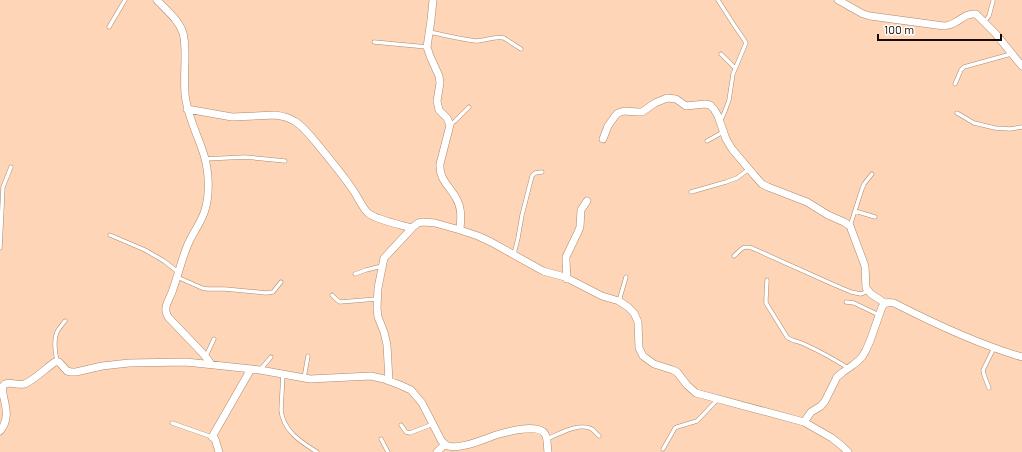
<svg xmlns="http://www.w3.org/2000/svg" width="1022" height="452" viewBox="0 0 1022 452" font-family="Barlow,sans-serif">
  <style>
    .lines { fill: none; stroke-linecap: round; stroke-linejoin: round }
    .service-casing { stroke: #ad886c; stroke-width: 4.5 }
    .minor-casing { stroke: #ad886c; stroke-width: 8 }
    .service { stroke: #fff; stroke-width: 3.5 }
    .minor { stroke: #fff; stroke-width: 7 }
  </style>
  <rect width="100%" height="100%" fill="#fed6b7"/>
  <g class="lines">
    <g class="service-casing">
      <path id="service" d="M718,0L734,25L743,38L746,43L733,74L729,100L725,111L721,120
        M984,22L989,16L993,1
        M109,27L125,0
        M429,32C444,35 460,39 476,41C485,41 494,36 504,38L521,49
        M374,42L427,47
        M721,54L735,68
        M955,84L961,70L964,67L1011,54
        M957,113L974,123L995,128L1010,129L1022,127
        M450,125L455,121L469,107
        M707,141L723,132
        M205,159L245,157L285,161
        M691,192L726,182L737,178L749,169
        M855,211L875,217
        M850,226L862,189L864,184L872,174
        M110,235L145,250L164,261L178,272
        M0,248L3,187L11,167
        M514,254L518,238L522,215L532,176L535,173L542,172
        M734,256C741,250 742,245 752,248L830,283L851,292L861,294L868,291
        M355,274L366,270L382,266
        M177,277L202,288L207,289H225L266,293L273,292L281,282
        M767,280L766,299V303L787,337C791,341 798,341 804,344C819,351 834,359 848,368
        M332,295L337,300L340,302L377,299
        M619,301L626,277
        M846,302L854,303L879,315
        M206,356L214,339
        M57,361C55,352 53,341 57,332C59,328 62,325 65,321
        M260,370L271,357
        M283,374L281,410C283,431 301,442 317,452
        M304,378L308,356
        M989,388L984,375L983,370L994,348
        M172,423L212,437
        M401,425L406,432L410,433L433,424
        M381,439L388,452
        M547,439C559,434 579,422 592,429C594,431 597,434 599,436
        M663,449L675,428L677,427L697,421L718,399"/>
    </g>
    <g class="minor-casing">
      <path id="minor" d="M157,0C166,10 179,20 183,33C185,40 185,48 185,55C185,68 184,81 185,94C187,116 198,135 204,155C209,172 210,193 205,210C202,221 194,231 189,242C182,257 179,273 173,289C172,294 166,303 166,308C165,312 167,314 168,317C176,325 183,333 190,340C198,348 205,355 211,364
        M433,0L431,20L427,47L430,56L439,76L440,83L437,101L439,110L447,118L450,125L440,164C439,180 449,185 456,198C462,208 461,218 460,230
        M838,0L863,14L870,16L944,26C948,25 951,25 954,23C962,19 966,13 976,14L995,33L1022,66
        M187,109L232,117L275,115C283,116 290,118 296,122C305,128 312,138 319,146C331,161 343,175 353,190C358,197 363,209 368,213C376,220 402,225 412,228
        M603,139L608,126L615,116L618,113L624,111L638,112H642L655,103L667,98L676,99L686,106L705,104L710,105L714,109L718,116L726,139L732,149L754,175L762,184L768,187L807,202L828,215L844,222L850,226L865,266L866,288L871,294L885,303
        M567,279L566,260V257L578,232L580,227L581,210L587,201
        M389,381L387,345L384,332L378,317L377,308L378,288L384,258L387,255L413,227L418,223L423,222L435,223L460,230L478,236L491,242L543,271L565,277L602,296L619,301L628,307L634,313L638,322L639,348L643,356L654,364L673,370L677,372L687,385L696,393L804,422L832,438L842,446L848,452
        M804,422L811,412L821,406L825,401L837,377L843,372L853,365L858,361L862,357L866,350L870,341L882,307C885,302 888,302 894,303C935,324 977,344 1022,357
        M0,431C14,415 0,396 3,386C7,380 18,386 24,384C32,382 47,367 55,362H59L67,371L71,372H76L102,366L129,363L186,362L260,370L310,379L371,376L384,379L400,385L411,390L422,403L441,440C443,443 445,445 448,446C460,450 484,439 496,435C506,432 539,423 545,434C548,439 547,447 548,452
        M219,452L215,439L212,437L251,369
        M437,452L445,444"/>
    </g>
    <use href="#service" class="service"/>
    <use href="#minor" class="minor"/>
  </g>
  <path d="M878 34v6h123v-6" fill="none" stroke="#180b03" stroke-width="2"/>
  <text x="884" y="34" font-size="12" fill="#180b03" stroke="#ffffff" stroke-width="3" paint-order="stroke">100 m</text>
</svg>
